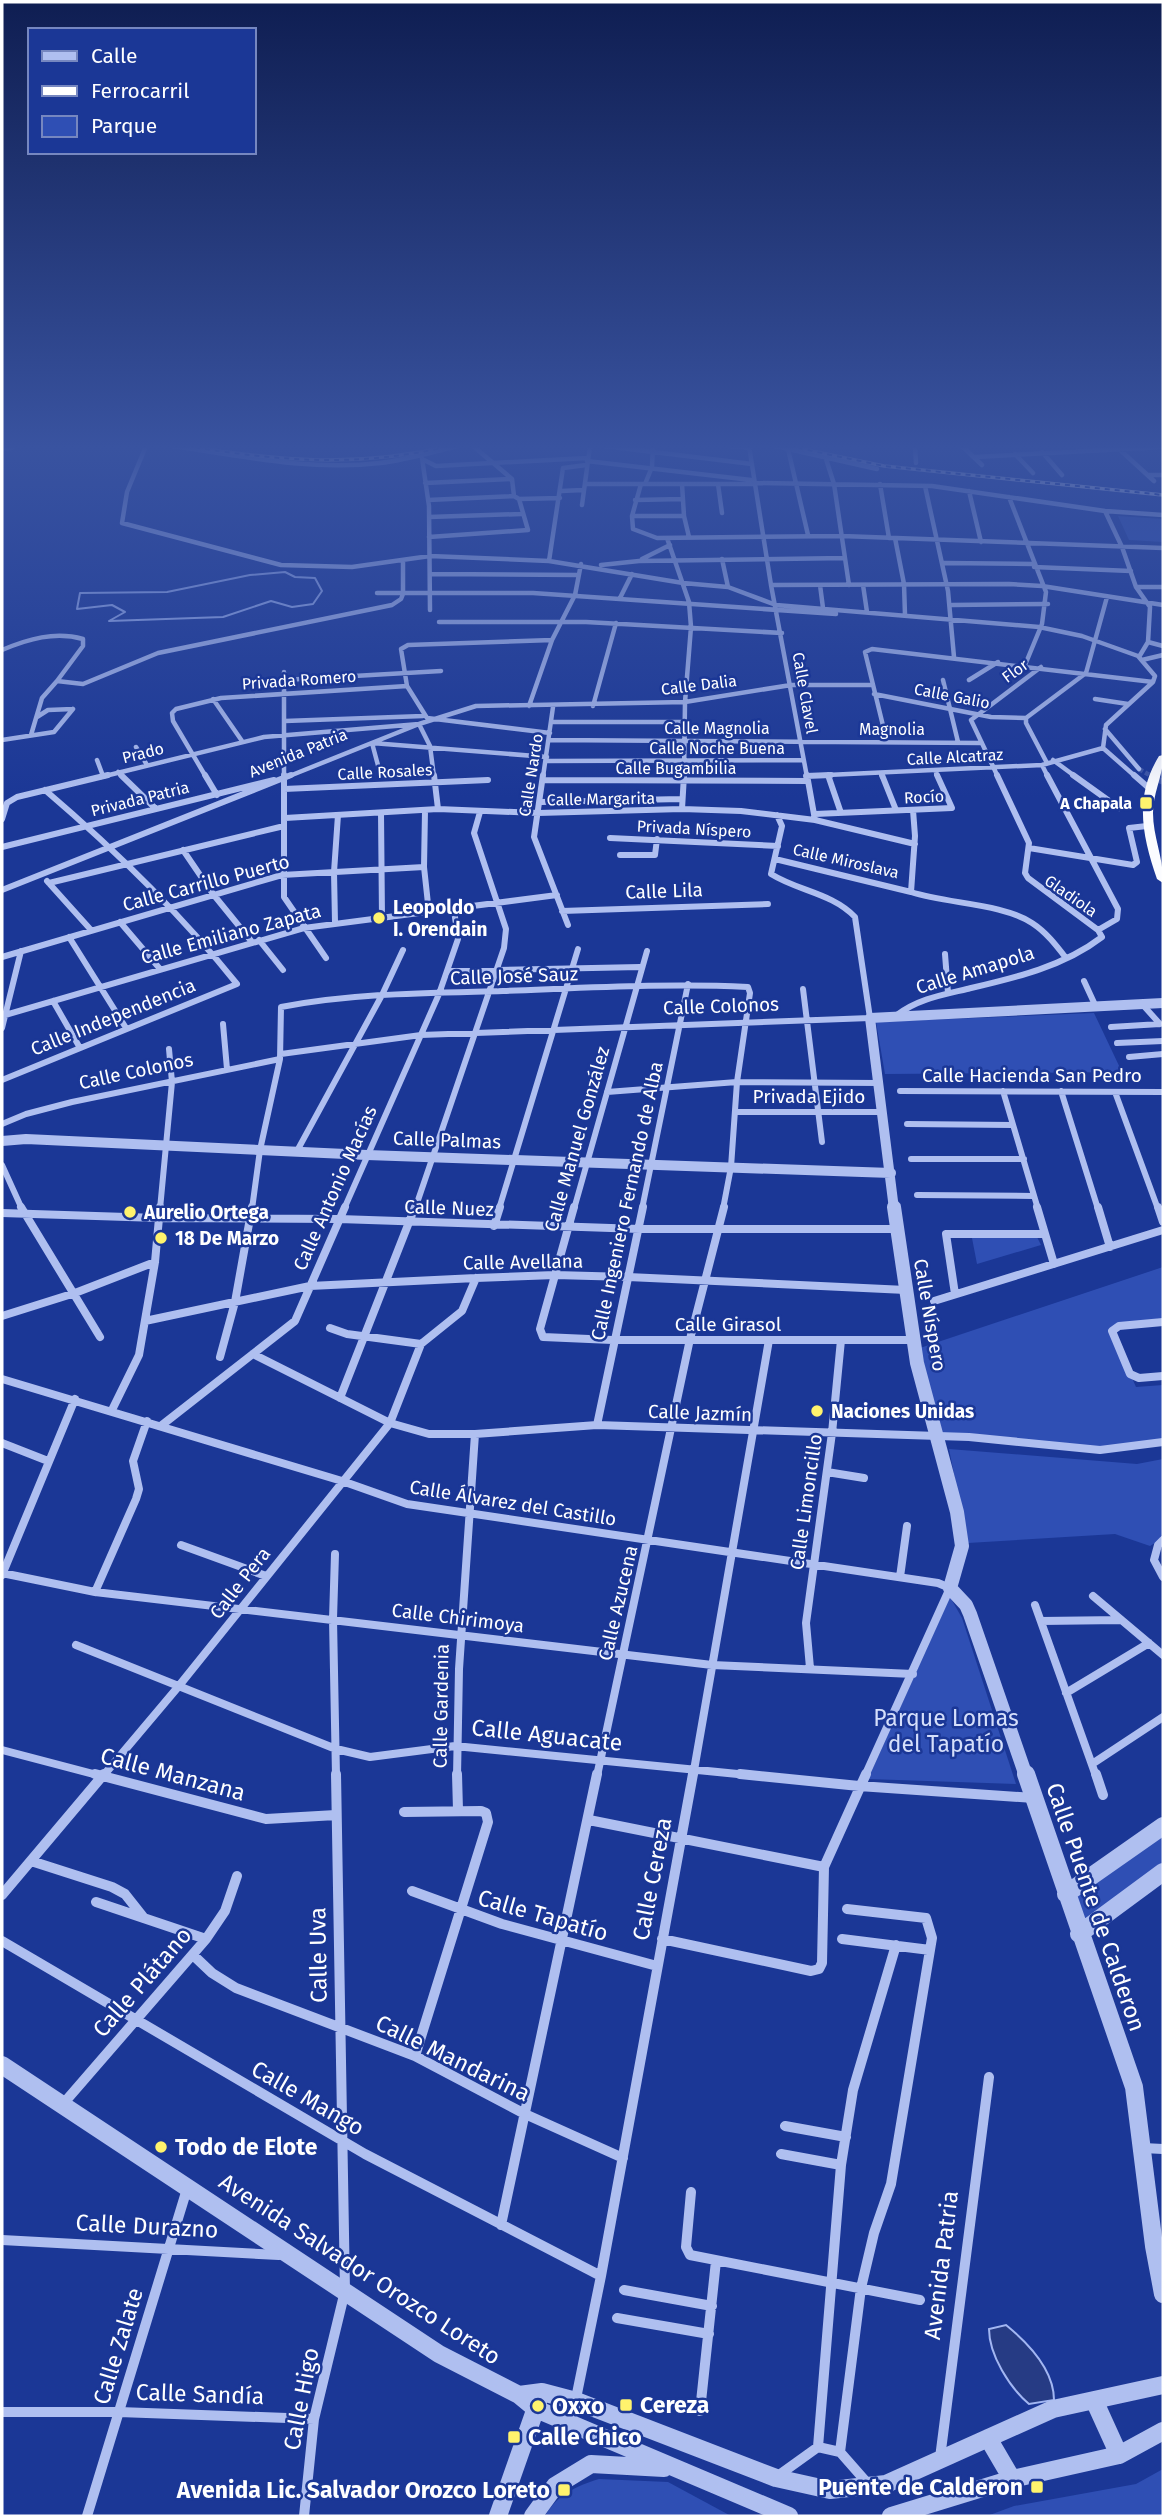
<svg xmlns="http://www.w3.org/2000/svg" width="1165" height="2518" viewBox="0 0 1165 2518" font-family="'Fira Sans',sans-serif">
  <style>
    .green { fill: #2f4fb4 }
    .water { fill: #263b84; stroke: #a2b6f2; stroke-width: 2 }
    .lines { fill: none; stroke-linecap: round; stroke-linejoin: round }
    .stream { stroke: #a2b6f2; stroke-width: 2 }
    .minor-tunnel-far1 { stroke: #3d55a6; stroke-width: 4.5; stroke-dasharray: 4.5 2.5; stroke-linecap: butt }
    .minor-tunnel { stroke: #3d55a6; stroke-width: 6; stroke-dasharray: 6 2.5; stroke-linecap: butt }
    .minor-far3 { stroke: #afbff0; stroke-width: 4.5 }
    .minor-far2 { stroke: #afbff0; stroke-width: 6 }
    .minor-far1 { stroke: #afbff0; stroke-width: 8 }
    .minor { stroke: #afbff0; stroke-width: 10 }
    .tertiary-far3 { stroke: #afbff0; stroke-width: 8 }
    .tertiary-far2 { stroke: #afbff0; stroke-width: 10 }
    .tertiary-far1 { stroke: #afbff0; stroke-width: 14 }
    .tertiary { stroke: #afbff0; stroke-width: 18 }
    .trunk { fill: #fbfcff; fill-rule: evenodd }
    .rail-casing { stroke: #fff; stroke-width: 3.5 }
    .rail { stroke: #1b3796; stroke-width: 2; stroke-dasharray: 5; stroke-linecap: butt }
    .poi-dot { fill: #fff36d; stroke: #1b3796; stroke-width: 2.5 }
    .labels { text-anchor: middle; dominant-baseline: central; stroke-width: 5; stroke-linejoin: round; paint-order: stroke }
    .far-street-label { font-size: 16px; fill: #fff; stroke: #1b3796 }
    .far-poi-label { font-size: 16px; font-weight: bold; fill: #fff; stroke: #1b3796; text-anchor: end }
    .street-label { font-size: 19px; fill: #fff; stroke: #1b3796 }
    .poi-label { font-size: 19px; font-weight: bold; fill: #fff; stroke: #1b3796; text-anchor: start }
    .near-park-label { font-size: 23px; fill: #d5dffb; stroke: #1b3796 }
    .near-street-label { font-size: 23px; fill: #fff; stroke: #1b3796 }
    .near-poi-label { font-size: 23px; font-weight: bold; fill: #fff; stroke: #1b3796; text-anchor: start }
  </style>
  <rect width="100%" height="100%" fill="#1b3796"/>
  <path class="green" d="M1118,516L1163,519V542L1129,540Z
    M1094,1013L1122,1072L885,1074L876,1022Z
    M1037,1237L1041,1245L977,1264L972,1238Z
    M1163,1267V1322L1116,1327L1112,1333L1136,1387L1163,1385V1442L1069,1449L942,1436L920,1348Z
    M949,1449L1137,1464L1163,1459V1538L1150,1546L1115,1534L968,1543Z
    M950,1597L962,1618L1016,1784L868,1779Z
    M1163,1830V1872L1083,1931L1066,1894Z
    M1163,2469V2516H987L1014,2506L1136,2484Z
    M599,2479L668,2482L731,2516H545C557,2495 576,2486 599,2479Z"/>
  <path class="water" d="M1006,2325C1028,2343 1054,2370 1054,2400L1029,2404C1010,2388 989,2355 989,2329Z"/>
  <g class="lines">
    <path class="stream" d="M285,572L295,577L315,578L322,591L313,604L292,607L271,601L223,617L109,621L125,612L112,605L77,609L80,593L167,592L250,575Z"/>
    <path class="minor-tunnel-far1" d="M1139,769L1153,777"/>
    <path class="minor-tunnel" d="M1150,775L1163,782"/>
    <path class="minor-far3" d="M146,446L127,492L122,523L281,565L352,567L430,556L549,561L683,583L728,587L776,605L1039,627L1082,636L1138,656L1155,676L1153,682L1106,725L1103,748
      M172,446C241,456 310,471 380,463C406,460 432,452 458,446
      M604,446L752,464
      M730,446L749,448
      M749,446L771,585L807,777
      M775,446L877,469
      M831,446H862
      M915,446L916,463
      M962,446L982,465
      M1118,448L1154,481
      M788,449L808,535
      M1042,452L1062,475
      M1015,454L1033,473
      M974,457L1163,447
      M422,458L429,506L430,610
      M826,459L834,484L849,585
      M424,460L436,466L587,458
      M587,461L751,480
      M1149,475H1163
      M425,483L511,479
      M756,483L932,486L1105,511L1163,515
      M585,484H756
      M641,484L632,516L633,529L657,538L842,536L1163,548
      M645,484L652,467L653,446
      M682,484L684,516L689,537
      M718,484L722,513
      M880,484L889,538
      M925,486L948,591L954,657
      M561,491L583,490
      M969,491L981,542
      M1009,497L1046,592L1042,624L1025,665
      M519,499L560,498
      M428,500L514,496
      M635,500L683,499
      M582,505L590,446
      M1105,511L1122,547L1136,587L1150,607L1148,642L1139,657
      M632,516H684
      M429,517L521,514
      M429,537L528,530L519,499L514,496L512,479L473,446
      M667,538L689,602L691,627L685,702L684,777
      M895,538L904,584L905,615
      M642,559L670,545
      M722,559L728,587
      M549,561L563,468L586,465
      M944,563L1033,564
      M601,565L639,561L845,558
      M1034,567L1131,571
      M430,574L578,575
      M771,585L1009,584L1042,586L1163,605
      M820,585L823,608
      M863,585L867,612
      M1136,587H1163
      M377,593H533L836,614
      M620,598L632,574
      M952,605L1048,604
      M439,622H586L782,633
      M1148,642L1163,646
      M2,650C28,639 55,631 83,639V646L57,681L83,684L158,653L392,605L401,599L403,594V560
      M1142,660L1163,655
      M284,680L441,671
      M943,680L958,742
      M969,680L998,662
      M874,694L991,717L1026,718
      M213,699L242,741
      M1095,699L1128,704
      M529,706L552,640L575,595L581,564
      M593,706L616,623
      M37,717L48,710L73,709
      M1026,718L1086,673L1107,597
      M1026,718V723L1047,763
      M285,721L423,716
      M551,722H687
      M1105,729L1139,769
      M550,733L427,718L407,686L401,649L408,645L552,640
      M31,735L42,698L57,681
      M2,740L54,732L73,709
      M549,740L982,743
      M887,742L865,652L872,649L1153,682
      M136,747L147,765
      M1103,748L1136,777
      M97,760L103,776
      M1053,760L1076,777
      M546,761L803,760
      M1042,765L1048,777
      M379,769L372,743L547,757
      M935,770L938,777
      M118,772L123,777
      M881,773L882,777
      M806,776L1042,765L1103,748
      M101,777L264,737L419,724L430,746L434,777
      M206,777L173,721L172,713L176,709L221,698L407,686
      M284,777V672
      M287,777L419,724L476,706L685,702L791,685H873
      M543,777L553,707
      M998,777L971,720L1041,667"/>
    <path class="minor-far2" d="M121,775L156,809
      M205,775L217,795
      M284,775V897L326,958
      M434,775L438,809
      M543,775L534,837L568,925
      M807,775L815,820
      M828,775L841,813
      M882,775L896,810
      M1047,775L1118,909L1117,919L1098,930
      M1073,775L1119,808
      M1134,775L1150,789
      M806,776L831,775
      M544,780L807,781
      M284,789L488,780
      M541,802L681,799
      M682,809L684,775
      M913,810L915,836L911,892C948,904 1001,903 1032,923C1046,932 1056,945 1066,958
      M425,811L424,867L429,913
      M381,813L382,918
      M815,814L952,808L937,775
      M285,818L438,809L538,813L682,809L741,811L815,820L915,844
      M2,819L7,803L17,797L108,775
      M610,838L778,846
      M2,847L274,780
      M1029,848L1133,865L1137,862L1129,828L1147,826
      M183,850L213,894L252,942
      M620,855H655L657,839
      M775,859L911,892
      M47,881L91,930
      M49,883L284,826
      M2,890L291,775
      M562,911L768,904
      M120,922L160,969
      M335,923L334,872L338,815
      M69,937L126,1028
      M259,940L283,970
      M945,954L948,993
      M2,957L282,875L424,867
      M447,971L640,967
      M1084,981L1096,1007
      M803,989L822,1142
      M53,1001L80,1048
      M1142,1004L1160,1024
      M897,1015C918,999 942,995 967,989C1014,978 1063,967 1102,937L1098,930L1028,878L1025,873L1029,843L997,775
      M2,1016L304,928L557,895
      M223,1024L227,1069
      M1111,1027L1160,1024
      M2,1028L21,951
      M1117,1043L1163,1041
      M281,1054L421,1035L870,1018L855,917C832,893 798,891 771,874L782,826L777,815
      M1129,1057L1163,1054
      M2,1080L237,984C180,913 114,849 45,790
      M900,1091L1163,1092
      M1003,1091L1038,1209
      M1061,1091L1098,1209
      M607,1092L737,1082L880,1083
      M1115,1092L1158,1209
      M736,1112H881
      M2,1124L26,1114L72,1102L280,1059
      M907,1124L1013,1125
      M297,1151L382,995L403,950
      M911,1159H1024
      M2,1165L22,1209
      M917,1195L1034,1196
      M160,1209L172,1082L169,1049
      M252,1209L260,1150L280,1059L281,1007C354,993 429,993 503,991C585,988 666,983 748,987L750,993L737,1082L731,1167L723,1209
      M344,1209L439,994L458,939L454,910
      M415,1209L504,948L506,929L474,833L480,812
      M499,1209L578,949
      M574,1209L647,951
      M642,1209L688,984"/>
    <path class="minor-far1" d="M21,1207L100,1337
      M574,1207L540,1329L543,1337L612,1340H913
      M1037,1207L1054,1264
      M1098,1207L1110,1247
      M1158,1207L1163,1222
      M2,1213L158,1218L339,1219L640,1229H896
      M494,1226L500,1207
      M955,1294L946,1234H1045
      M934,1301L1163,1230
      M2,1316L75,1293L155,1262
      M145,1321L310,1286L476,1278L555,1275L628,1277L906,1290
      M1163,1322L1119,1326L1112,1331L1130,1374L1139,1378L1163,1376
      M330,1328L347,1334L421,1344
      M253,1354L390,1423L429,1434H475L597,1425L969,1437L1100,1450L1163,1442
      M220,1357L235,1302L252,1207
      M2,1379L342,1481L407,1504L938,1583L950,1588L865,1776
      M340,1398L415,1207
      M112,1410L139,1355L155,1262L160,1207
      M162,1425L295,1321L345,1207
      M597,1425L643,1207
      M2,1443L48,1461
      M827,1472L864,1478
      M1163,1540L1158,1545L1154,1560L1163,1577
      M181,1545L266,1576
      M335,1554L333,1619L336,1776
      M2,1573L95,1592L712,1665L913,1674
      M2,1575L75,1399
      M900,1577L907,1526
      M95,1592L136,1499L139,1489L133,1461L147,1421
      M1093,1596L1163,1655
      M1035,1605L1096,1776
      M1041,1621L1121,1620
      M76,1645L336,1749L370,1757L455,1746L758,1776
      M810,1668L806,1623L832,1433L841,1340
      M1066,1693L1149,1643
      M2,1750L101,1776
      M1092,1764L1163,1717
      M103,1776L178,1687L390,1423L421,1344L462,1311L476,1278
      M457,1776L459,1669L475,1434
      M597,1776L690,1339L724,1207
      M693,1776L769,1340"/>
    <path class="minor" d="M95,1774L266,1819L336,1815
      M457,1774L458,1810
      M740,1774L859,1786L1034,1798
      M1096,1774L1103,1795
      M404,1812L481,1811L486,1813L488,1822L415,2056
      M589,1820L824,1867
      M31,1861L112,1887L125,1894L144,1918
      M412,1891L502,1924L657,1966
      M2,1895L104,1774
      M96,1902L206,1939
      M662,1939L811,1971L819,1969L822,1963L824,1867L866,1774
      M842,1939L930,1950
      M2,1941L365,2154L601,2276
      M193,1955L212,1973L236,1988L415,2056L525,2114L623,2158
      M63,2104L206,1939L225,1911L237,1876
      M785,2126L846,2137
      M1143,2148L1163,2149
      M781,2154L841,2165L818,2447
      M841,2165L853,2090L896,1945
      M691,2192L686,2247L690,2255L920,2300
      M501,2225L597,1774
      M2,2240L279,2255
      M624,2290L712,2306
      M617,2318L709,2334
      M700,2411L716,2261
      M2,2412H119L314,2419
      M571,2423L601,2276L693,1774
      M840,2452L861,2288L874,2233L891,2184L932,1938L926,1918L847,1909
      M940,2458L989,2077
      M779,2475L818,2447L840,2452L869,2485
      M87,2516L187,2189
      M304,2516L314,2419L345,2291L336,1774"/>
    <path class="tertiary-far3" d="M2,447L12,446"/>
    <path class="tertiary-far2" d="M2,1141L26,1139L367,1155L891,1173
      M894,1209L870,1018L1163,1003"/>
    <path class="tertiary-far1" d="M894,1207L917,1363L957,1512L962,1546L950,1588L966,1605L970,1614L1026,1776"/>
    <path class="tertiary" d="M1026,1774L1134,2087L1154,2246L1163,2294
      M1066,1894L1163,1826
      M1079,1934L1163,1872
      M2,2065L439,2354L519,2395L536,2409L789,2516
      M519,2395L542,2392L576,2401L776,2478L830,2490L886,2484L1053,2409L1163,2385
      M1094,2400L1119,2455
      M988,2438L1012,2479
      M498,2516L538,2402
      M533,2516L555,2486L591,2464L664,2468
      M891,2516L1012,2479L1119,2455L1163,2431"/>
    <path class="trunk" d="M1163,755C1164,774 1153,792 1153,813C1153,837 1164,859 1163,883L1157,879C1142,835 1134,797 1159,756Z"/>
    <g class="rail-casing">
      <path id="rail" d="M185,446C281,461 355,468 451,446
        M788,446L884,466L1163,495"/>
    </g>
    <use href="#rail" class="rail"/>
  </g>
  <linearGradient id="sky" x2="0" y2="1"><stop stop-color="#0f1e52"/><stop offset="0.56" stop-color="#3953a0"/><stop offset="1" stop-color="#3953a0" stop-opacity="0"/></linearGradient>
  <rect width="1165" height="798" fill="url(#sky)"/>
  <g class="poi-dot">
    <rect x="1139" y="796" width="14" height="14" rx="3.5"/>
    <circle cx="379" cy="918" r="7"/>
    <circle cx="130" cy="1212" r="7"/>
    <circle cx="161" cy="1238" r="7"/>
    <circle cx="817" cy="1411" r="7"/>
    <circle cx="161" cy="2147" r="7"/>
    <rect x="619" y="2398" width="14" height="14" rx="3.5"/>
    <circle cx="538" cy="2406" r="7"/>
    <rect x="507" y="2430" width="14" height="14" rx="3.5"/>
    <rect x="1030" y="2480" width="14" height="14" rx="3.5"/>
    <rect x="557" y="2483" width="14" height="14" rx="3.5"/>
  </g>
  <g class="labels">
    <g class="far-street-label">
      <text transform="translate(1015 671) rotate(-36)">Flor</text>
      <text transform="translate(299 680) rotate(-4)">Privada Romero</text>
      <text transform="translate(699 685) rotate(-7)">Calle Dalia</text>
      <text transform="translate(805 693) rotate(80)">Calle Clavel</text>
      <text transform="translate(952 696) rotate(11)">Calle Galio</text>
      <text x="717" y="728">Calle Magnolia</text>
      <text x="892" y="729">Magnolia</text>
      <text x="717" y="748">Calle Noche Buena</text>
      <text transform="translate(143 753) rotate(-14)">Prado</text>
      <text transform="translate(298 753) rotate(-22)">Avenida Patria</text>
      <text transform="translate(955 757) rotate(-3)">Calle Alcatraz</text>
      <text x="676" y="768">Calle Bugambilia</text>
      <text transform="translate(385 772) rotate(-3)">Calle Rosales</text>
      <text transform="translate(531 775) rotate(-81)">Calle Nardo</text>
      <text transform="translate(924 797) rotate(-3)">Rocío</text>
      <text transform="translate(140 799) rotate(-14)">Privada Patria</text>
      <text transform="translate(601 799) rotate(-1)">Calle Margarita</text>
      <text transform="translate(694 829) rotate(3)">Privada Níspero</text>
      <text transform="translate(846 861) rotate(13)">Calle Miroslava</text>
      <text transform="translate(1071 896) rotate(35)">Gladiola</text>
    </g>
    <g class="far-poi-label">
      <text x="1132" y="803">A Chapala</text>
    </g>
    <g class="street-label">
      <text transform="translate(206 883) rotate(-15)">Calle Carrillo Puerto</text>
      <text transform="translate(664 891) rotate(-2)">Calle Lila</text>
      <text transform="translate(231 934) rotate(-15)">Calle Emiliano Zapata</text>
      <text transform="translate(975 970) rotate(-17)">Calle Amapola</text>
      <text transform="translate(514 976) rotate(-2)">Calle José Sauz</text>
      <text transform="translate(721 1006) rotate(-2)">Calle Colonos</text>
      <text transform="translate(113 1017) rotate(-22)">Calle Independencia</text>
      <text transform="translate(136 1071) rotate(-12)">Calle Colonos</text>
      <text x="1032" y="1075">Calle Hacienda San Pedro</text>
      <text x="809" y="1096">Privada Ejido</text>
      <text transform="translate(577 1139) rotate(-74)">Calle Manuel González</text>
      <text transform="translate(447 1140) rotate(2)">Calle Palmas</text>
      <text transform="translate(335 1188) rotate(-66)">Calle Antonio Macías</text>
      <text transform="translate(627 1201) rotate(-78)">Calle Ingeniero Fernando de Alba</text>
      <text transform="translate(449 1208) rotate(2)">Calle Nuez</text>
      <text transform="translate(523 1262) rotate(-1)">Calle Avellana</text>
      <text transform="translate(930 1315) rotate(80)">Calle Níspero</text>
      <text x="728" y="1324">Calle Girasol</text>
      <text transform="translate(700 1413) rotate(2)">Calle Jazmín</text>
      <text transform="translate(806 1502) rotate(-82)">Calle Limoncillo</text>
      <text transform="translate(513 1503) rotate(9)">Calle Álvarez del Castillo</text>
      <text transform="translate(240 1583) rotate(-52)">Calle Pera</text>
      <text transform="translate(618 1603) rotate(-77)">Calle Azucena</text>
      <text transform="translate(458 1618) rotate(7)">Calle Chirimoya</text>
      <text transform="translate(441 1706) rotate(-89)">Calle Gardenia</text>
    </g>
    <g class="poi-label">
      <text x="393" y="907">Leopoldo<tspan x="393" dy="22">I. Orendain</tspan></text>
      <text x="144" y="1212">Aurelio Ortega</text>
      <text x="175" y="1238">18 De Marzo</text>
      <text x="831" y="1411">Naciones Unidas</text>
    </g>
    <g class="near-park-label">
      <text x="946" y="1718">Parque Lomas<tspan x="946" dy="26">del Tapatío</tspan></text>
    </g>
    <g class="near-street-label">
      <text transform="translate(547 1735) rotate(6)">Calle Aguacate</text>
      <text transform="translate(173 1774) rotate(15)">Calle Manzana</text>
      <text transform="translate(652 1879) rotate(-79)">Calle Cereza</text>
      <text transform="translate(1096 1907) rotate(71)">Calle Puente de Calderon</text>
      <text transform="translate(543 1915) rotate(16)">Calle Tapatío</text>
      <text transform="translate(318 1955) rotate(-91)">Calle Uva</text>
      <text transform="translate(142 1982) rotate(-49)">Calle Plátano</text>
      <text transform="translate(453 2058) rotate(26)">Calle Mandarina</text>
      <text transform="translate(308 2098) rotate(30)">Calle Mango</text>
      <text transform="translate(147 2226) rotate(3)">Calle Durazno</text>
      <text transform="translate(941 2265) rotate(-83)">Avenida Patria</text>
      <text transform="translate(360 2269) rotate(33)">Avenida Salvador Orozco Loreto</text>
      <text transform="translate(118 2346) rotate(-73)">Calle Zalate</text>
      <text transform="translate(200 2394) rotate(2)">Calle Sandía</text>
      <text transform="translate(301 2399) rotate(-79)">Calle Higo</text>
    </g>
    <g class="near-poi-label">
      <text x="175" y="2147">Todo de Elote</text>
      <text x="640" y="2405">Cereza</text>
      <text x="552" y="2406">Oxxo</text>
      <text x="528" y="2437">Calle Chico</text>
      <text x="1023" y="2487" text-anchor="end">Puente de Calderon</text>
      <text x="550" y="2490" text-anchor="end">Avenida Lic. Salvador Orozco Loreto</text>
    </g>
  </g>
  <rect width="1165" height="2518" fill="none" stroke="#ffffff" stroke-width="7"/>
  <rect x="28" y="28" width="228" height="126" fill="#1b3796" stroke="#7687c0" stroke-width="2"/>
  <rect x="42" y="51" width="35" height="10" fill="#afbff0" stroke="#7687c0" stroke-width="2"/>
  <text x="91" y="63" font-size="21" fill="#ffffff">Calle</text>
  <rect x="42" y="86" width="35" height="10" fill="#ffffff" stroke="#7687c0" stroke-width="2"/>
  <text x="91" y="98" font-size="21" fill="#ffffff">Ferrocarril</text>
  <rect x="42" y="116" width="35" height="21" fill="#2f4fb4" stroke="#7687c0" stroke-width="2"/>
  <text x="91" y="133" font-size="21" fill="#ffffff">Parque</text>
</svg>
